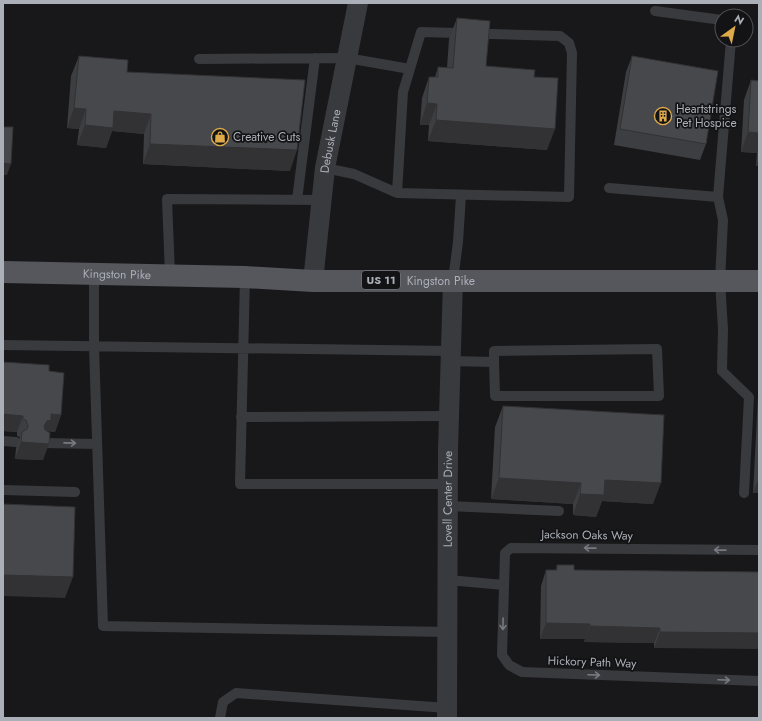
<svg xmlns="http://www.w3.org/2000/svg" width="762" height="721" viewBox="0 0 762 721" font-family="Jost,sans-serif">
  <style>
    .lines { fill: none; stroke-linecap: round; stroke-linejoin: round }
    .service { stroke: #393a3e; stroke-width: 10 }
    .minor { stroke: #393a3e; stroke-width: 20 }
    .primary { stroke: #55575d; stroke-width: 22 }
    .wall { fill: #3d3e41 }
    .shaded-wall { fill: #323235 }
    .building { fill: #47484c; stroke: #323235 }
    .oneway { stroke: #787a81 }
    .labels { text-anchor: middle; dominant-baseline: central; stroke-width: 3.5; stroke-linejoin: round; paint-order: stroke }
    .shield { fill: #131315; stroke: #7d8087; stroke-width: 1 }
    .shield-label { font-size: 11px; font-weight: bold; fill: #abafb8 }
    .poi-label { font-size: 12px; fill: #abafb8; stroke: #131315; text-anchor: start }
    .street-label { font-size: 12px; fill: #abafb8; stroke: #131315 }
  </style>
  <rect width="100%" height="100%" fill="#18181a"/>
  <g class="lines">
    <path class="service" d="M655,11L722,20
      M731,40L718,197L723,220L720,281L723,329L722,371L749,397L744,493
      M199,59L347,58L410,69
      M325,168L354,174L397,193L569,197L572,53L569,43L560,36L421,32L403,92L397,193
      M609,188L718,197
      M297,200L315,58
      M94,273V346L103,626L448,632
      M170,275L167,199L321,200
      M245,277L240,484H448
      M453,280L458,242L461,195
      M3,345L451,351
      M451,361L494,362L495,396H659L657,349L494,351V362
      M241,417L449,416
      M3,441L16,442
      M44,443L97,444
      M3,490L75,492
      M448,506L559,511
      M759,550L511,548L505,553L502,655L509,665L522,672L759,681
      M448,580L504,585
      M220,718L223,702L236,693L448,708"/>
    <g class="minor">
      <path id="s1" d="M313,281L325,168L358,3"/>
      <path id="s2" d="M447,718L448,450L453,280"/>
    </g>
    <path class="primary" id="s3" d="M3,272L245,277L313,281H759"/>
  </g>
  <path class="wall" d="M457,18L486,66L534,77L547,150L428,141L429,125H420L422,98L429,77H435L438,67L447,68L449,39Z
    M79,56L127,72L290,171L143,164L144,134L112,131L106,148L77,145L79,129L67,128L71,76Z
    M632,56L706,144L700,160L614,145L626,72Z
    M751,80L759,81V166H756L757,153L741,152L744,100Z
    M49,371L61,415L55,432L47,431L43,460L15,459L16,448L20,437L17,436V432L3,431Z
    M759,377V493H753Z
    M503,406L653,504L602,501L596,517L573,515V504L491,499L495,427Z
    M557,565L574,570L759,572L654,648V643L584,642L585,639H540L541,586L546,570H556Z"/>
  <path class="shaded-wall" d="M427,103L437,104L429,125H420Z
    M74,108L86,109L79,129L67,128Z
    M114,111L151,114L144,134L112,131L106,148L77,145L85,125Z
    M436,120L555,129L547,150L428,141Z
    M748,132L759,133V148L757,153L741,152Z
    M150,144L297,150L290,171L143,164Z
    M759,158V166H756Z
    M3,163L11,164L7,175H3Z
    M3,414L23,416L17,432L3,431Z
    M51,414L61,415L55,432L47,431L45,437L44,426Z
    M21,442L49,444L43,460L15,459Z
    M499,478L581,483L573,504L491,499Z
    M759,478V493H753Z
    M605,480L661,483L653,504L602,501L596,517L573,515L580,494Z
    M3,575L73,577L65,598L3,596Z
    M546,623L590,624L585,639H540Z
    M590,626L660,628L654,643L584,642Z
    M660,632L759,633V649L654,648Z"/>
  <path class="building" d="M457,18L490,21L486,66L535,70L534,77L558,78L555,129L436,120L437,104L427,103L429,77H438V67L453,68Z
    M79,56L128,60L127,72L305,80L297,150L150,144L151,114L114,111L113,128L85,125L86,109L74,108Z
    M632,56L718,71L706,144L620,129Z
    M751,80L759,81V133L748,132Z
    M3,127H13L11,164L3,163Z
    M3,362L49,365V371L64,373L61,415L51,414V420L47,421L44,426L45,430L50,433L49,444L21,442L22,432L27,429L28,426L26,420L23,419V416L3,414Z
    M503,406L664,415L661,483L605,480L604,495L580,494L581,483L499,478Z
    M3,504L75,507L73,577L3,575Z
    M557,565H574V570L759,572V633L660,632V628L590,626V624L546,623V570H557Z"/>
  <defs><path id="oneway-shaft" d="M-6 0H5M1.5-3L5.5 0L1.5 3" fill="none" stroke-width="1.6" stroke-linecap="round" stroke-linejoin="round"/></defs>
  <g class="oneway">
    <use href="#oneway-shaft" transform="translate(70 443) rotate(1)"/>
    <use href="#oneway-shaft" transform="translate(590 548) rotate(-179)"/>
    <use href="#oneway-shaft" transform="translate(720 550) rotate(-179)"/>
    <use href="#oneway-shaft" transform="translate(503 624) rotate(91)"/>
    <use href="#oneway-shaft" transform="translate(594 675) rotate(2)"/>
    <use href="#oneway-shaft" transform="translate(724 680) rotate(2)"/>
  </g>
  <defs>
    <g id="building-ring" transform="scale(0.9)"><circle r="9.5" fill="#131315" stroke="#dfaa4a" stroke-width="1.5"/><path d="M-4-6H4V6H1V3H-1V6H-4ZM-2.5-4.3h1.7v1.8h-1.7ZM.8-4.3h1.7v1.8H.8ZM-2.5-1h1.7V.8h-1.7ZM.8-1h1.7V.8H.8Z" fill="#dfaa4a"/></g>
    <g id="shop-ring" transform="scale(0.9)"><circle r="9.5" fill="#131315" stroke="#dfaa4a" stroke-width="1.5"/><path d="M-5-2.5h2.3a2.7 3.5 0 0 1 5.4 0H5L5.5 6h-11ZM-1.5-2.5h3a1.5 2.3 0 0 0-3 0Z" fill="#dfaa4a"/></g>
  </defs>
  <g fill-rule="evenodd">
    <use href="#building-ring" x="663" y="116"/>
    <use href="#shop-ring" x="220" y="137"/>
  </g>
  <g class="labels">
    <rect class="shield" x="362" y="271" width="38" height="18" rx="3"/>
    <g class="shield-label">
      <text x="381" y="280">US 11</text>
    </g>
    <g class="poi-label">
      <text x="676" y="109">Heartstrings<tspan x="676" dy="14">Pet Hospice</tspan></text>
      <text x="233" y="137">Creative Cuts</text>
    </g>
    <g class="street-label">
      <text stroke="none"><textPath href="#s1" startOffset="141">Debusk Lane</textPath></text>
      <text stroke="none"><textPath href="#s3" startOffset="114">Kingston Pike</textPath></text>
      <text stroke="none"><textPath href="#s3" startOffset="438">Kingston Pike</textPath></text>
      <text stroke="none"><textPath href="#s2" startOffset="219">Lovell Center Drive</textPath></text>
      <text transform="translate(587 535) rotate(1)">Jackson Oaks Way</text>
      <text transform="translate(592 662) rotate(2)">Hickory Path Way</text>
    </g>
  </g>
  <rect width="762" height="721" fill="none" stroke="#abafb8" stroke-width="8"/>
  <g transform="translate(734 28) rotate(33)"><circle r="19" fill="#131315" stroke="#505156"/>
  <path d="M0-3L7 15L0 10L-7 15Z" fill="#dfaa4a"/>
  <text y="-6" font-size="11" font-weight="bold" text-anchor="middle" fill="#abafb8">N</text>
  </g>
</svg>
